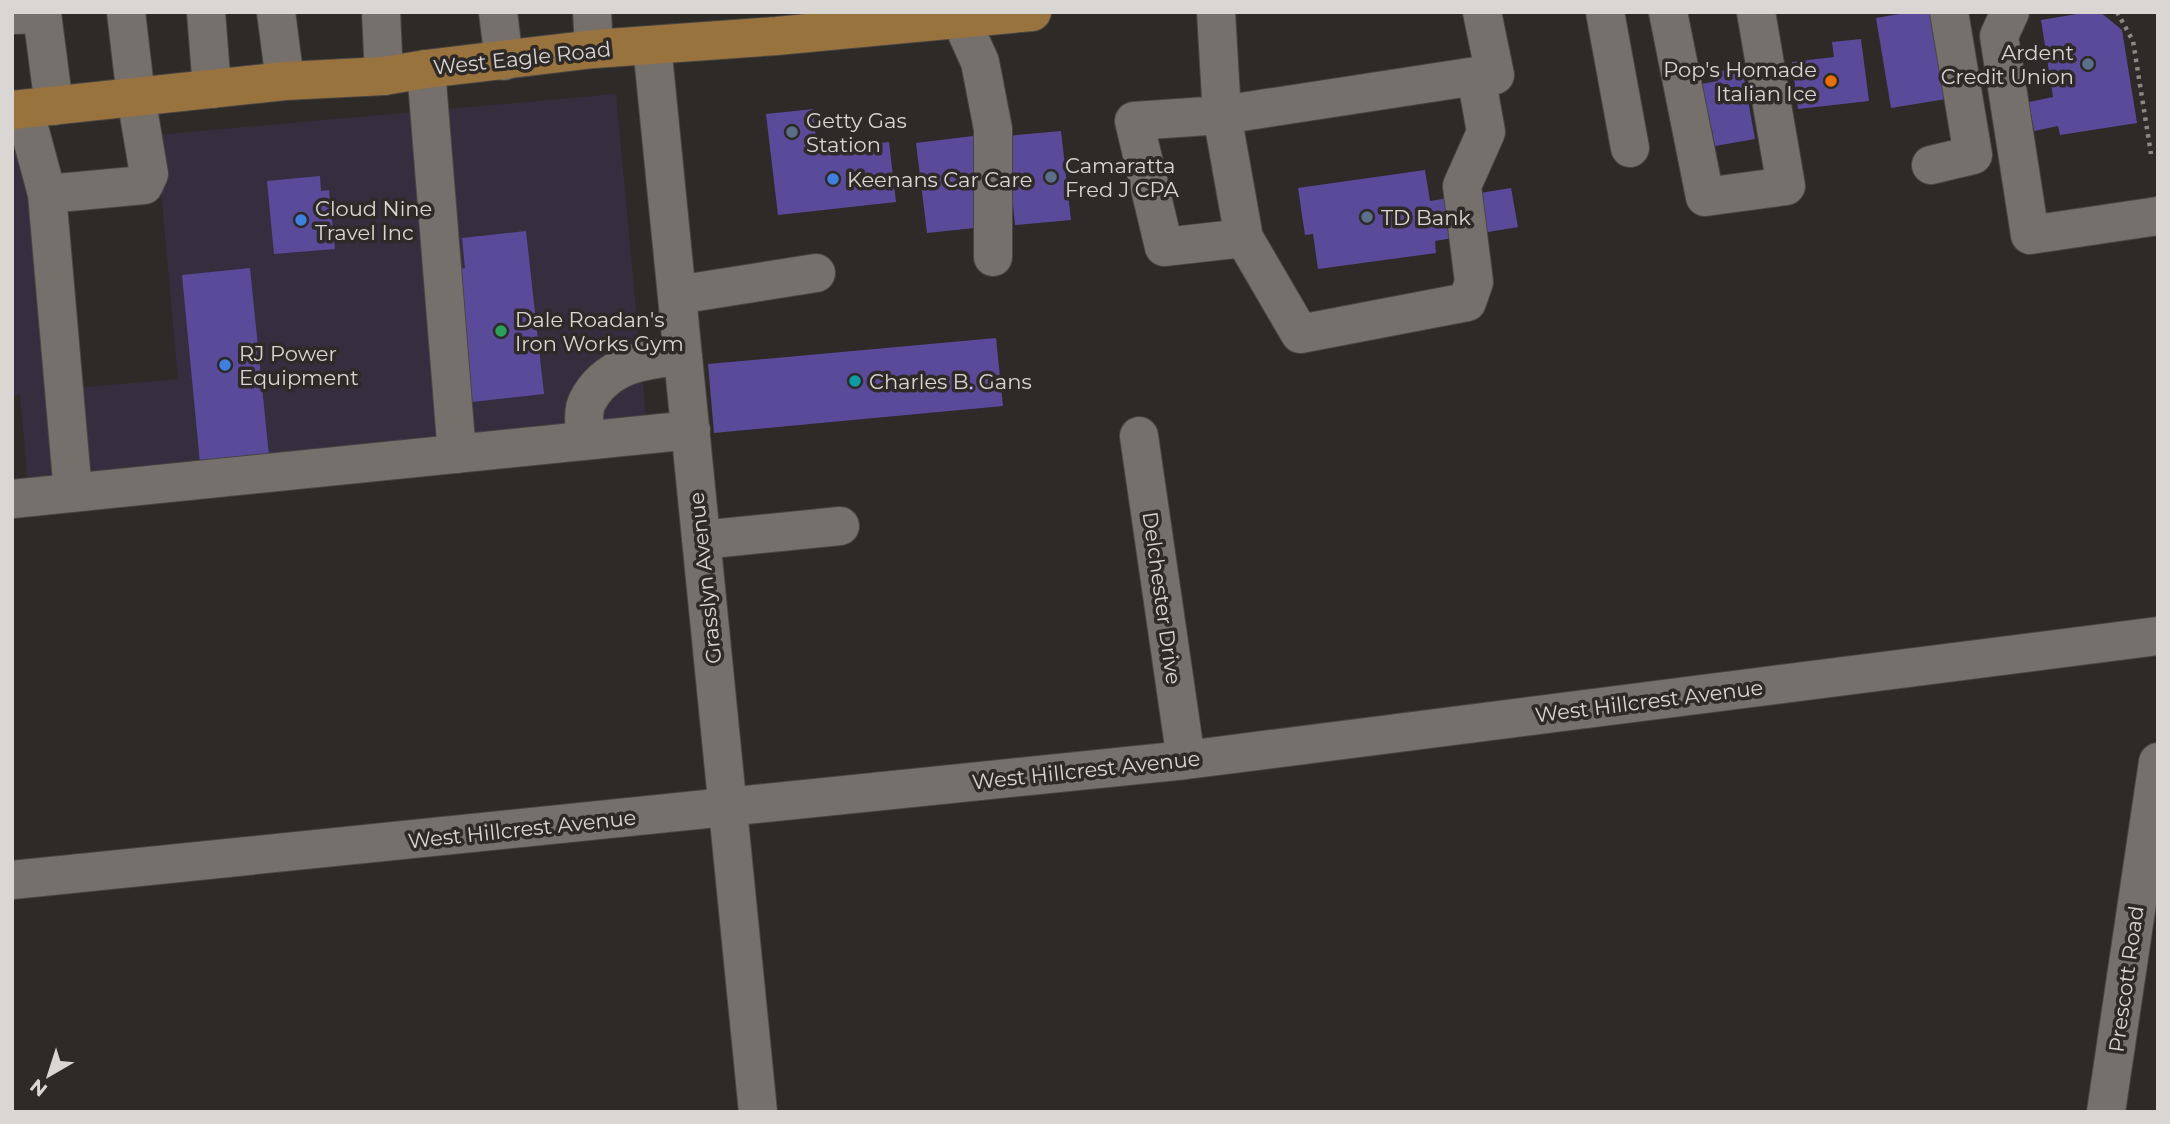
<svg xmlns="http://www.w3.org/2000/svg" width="2170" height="1124" viewBox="0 0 2170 1124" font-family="Montserrat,sans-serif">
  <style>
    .commercial { fill: #352e3f }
    .building { fill: #5a4b9a }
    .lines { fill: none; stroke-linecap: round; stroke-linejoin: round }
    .minor-casing { stroke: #494543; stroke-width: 40 }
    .major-casing { stroke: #494543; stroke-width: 40 }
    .path { stroke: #8c8886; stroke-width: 4.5; stroke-dasharray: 3.5 5; stroke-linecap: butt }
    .minor { stroke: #75706c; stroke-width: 38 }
    .major { stroke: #99733e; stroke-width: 38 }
    .service-dot { fill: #5c6f8a; stroke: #2e2a27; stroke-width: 2.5 }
    .food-dot { fill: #e8710a; stroke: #2e2a27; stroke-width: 2.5 }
    .shop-dot { fill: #3f7fe0; stroke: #2e2a27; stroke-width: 2.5 }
    .leisure-dot { fill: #2e9e5b; stroke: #2e2a27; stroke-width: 2.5 }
    .culture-dot { fill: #0f9aa8; stroke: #2e2a27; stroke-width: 2.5 }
    .labels { text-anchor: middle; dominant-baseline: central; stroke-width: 7; stroke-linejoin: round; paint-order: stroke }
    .poi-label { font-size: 21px; fill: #d9d6d4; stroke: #2e2a27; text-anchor: start }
    .street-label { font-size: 21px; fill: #d9d6d4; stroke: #2e2a27 }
  </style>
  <rect width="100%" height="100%" fill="#2e2a27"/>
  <path class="commercial" d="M616,94L647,428L28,483L20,395L12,396V155L31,153L52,390L178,379L156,135Z"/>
  <path class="building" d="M1911,12H1938L1952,98L1891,108L1876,18Z
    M2089,12H2100L2122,30L2137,123L2060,135L2058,126L2034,131L2029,102L2053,97L2041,20Z
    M1861,39L1869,101L1798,109L1792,62L1834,57L1832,42Z
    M1742,67L1755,139L1715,146L1712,130L1703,132L1695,85L1718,81L1716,72Z
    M813,109L817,150L889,142L896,202L778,215L766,114Z
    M1061,131L1071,220L1015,225L1006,136Z
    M973,136L984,227L927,233L916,143Z
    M1425,170L1430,201L1511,188L1518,227L1435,241L1436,253L1318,269L1313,234L1305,235L1298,188Z
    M320,176L321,191L329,190L335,249L274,254L267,181Z
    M526,231L544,394L472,402L458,269L465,268L462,238Z
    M250,268L269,456L200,463L182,275Z
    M996,338L1003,406L714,433L708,364Z"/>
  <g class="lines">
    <g class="minor-casing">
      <path id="minor" d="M206,12L212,89
        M276,12L285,81
        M381,12L384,76
        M498,12L504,61
        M592,12L594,49
        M960,12L961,20L980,62L993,129V257
        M1216,12L1222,115L1244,238L1300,334L1467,302L1474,282L1462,186L1486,132L1476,76
        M1605,12L1630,148
        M1668,12L1705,197L1786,186L1756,12
        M2010,12L1999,36L2030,235L2158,216
        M12,15L42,14L54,106
        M652,45L758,1112
        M426,69L457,454
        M24,109L47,194L73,493
        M1931,165L1973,155L1949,12
        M47,194L144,185L149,174L136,97L126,12
        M1244,238L1164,247L1134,121L1222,115L1476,76L1495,75L1482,12
        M677,295L816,273
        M1139,436L1186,760
        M585,441C585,430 582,412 587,402C606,364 645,359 683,356
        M12,499L691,430
        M701,540L840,526
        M12,880L1186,760L2158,636
        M2106,1112L2158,762"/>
    </g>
    <g class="major-casing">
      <path id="major" d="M12,110L285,81L384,76L426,69L594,49L776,36L1032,12"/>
    </g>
    <path class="path" d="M2117,12L2133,41L2151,154"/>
    <use href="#minor" class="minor"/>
    <use href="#major" class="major"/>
  </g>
  <g class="service-dot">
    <circle cx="2088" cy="64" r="7"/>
    <circle cx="792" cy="132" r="7"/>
    <circle cx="1051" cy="177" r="7"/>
    <circle cx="1367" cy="217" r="7"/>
  </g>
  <circle class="food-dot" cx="1831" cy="81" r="7"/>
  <g class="shop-dot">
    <circle cx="833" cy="179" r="7"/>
    <circle cx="301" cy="220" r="7"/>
    <circle cx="225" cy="365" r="7"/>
  </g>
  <circle class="leisure-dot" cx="501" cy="331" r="7"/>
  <circle class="culture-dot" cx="855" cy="381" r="7"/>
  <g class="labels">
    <g class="poi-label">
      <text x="2074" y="52" text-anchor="end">Ardent<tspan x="2074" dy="24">Credit Union</tspan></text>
      <text x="1817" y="69" text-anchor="end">Pop's Homade<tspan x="1817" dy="24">Italian Ice</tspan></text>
      <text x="806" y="120">Getty Gas<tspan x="806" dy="24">Station</tspan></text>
      <text x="1065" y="165">Camaratta<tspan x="1065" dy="24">Fred J CPA</tspan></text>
      <text x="847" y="179">Keenans Car Care</text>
      <text x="315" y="208">Cloud Nine<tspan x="315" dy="24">Travel Inc</tspan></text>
      <text x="1381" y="217">TD Bank</text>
      <text x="515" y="319">Dale Roadan's<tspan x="515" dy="24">Iron Works Gym</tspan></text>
      <text x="239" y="353">RJ Power<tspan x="239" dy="24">Equipment</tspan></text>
      <text x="869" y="381">Charles B. Gans</text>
    </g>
    <g class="street-label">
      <text transform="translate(522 58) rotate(-6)">West Eagle Road</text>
      <text transform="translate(705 578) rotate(-96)">Grasslyn Avenue</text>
      <text transform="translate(1162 598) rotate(82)">Delchester Drive</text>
      <text transform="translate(1649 701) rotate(-7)">West Hillcrest Avenue</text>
      <text transform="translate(1086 770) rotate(-6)">West Hillcrest Avenue</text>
      <text transform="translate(522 829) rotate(-6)">West Hillcrest Avenue</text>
      <text transform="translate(2126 979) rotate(-82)">Prescott Road</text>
    </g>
  </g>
  <rect width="2170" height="1124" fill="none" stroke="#d9d6d4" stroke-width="28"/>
  <g transform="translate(49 1075) rotate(219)" stroke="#2e2a27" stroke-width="5" paint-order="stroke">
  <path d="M0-5L12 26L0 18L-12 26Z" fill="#d9d6d4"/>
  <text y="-10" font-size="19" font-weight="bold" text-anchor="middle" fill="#d9d6d4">N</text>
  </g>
</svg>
